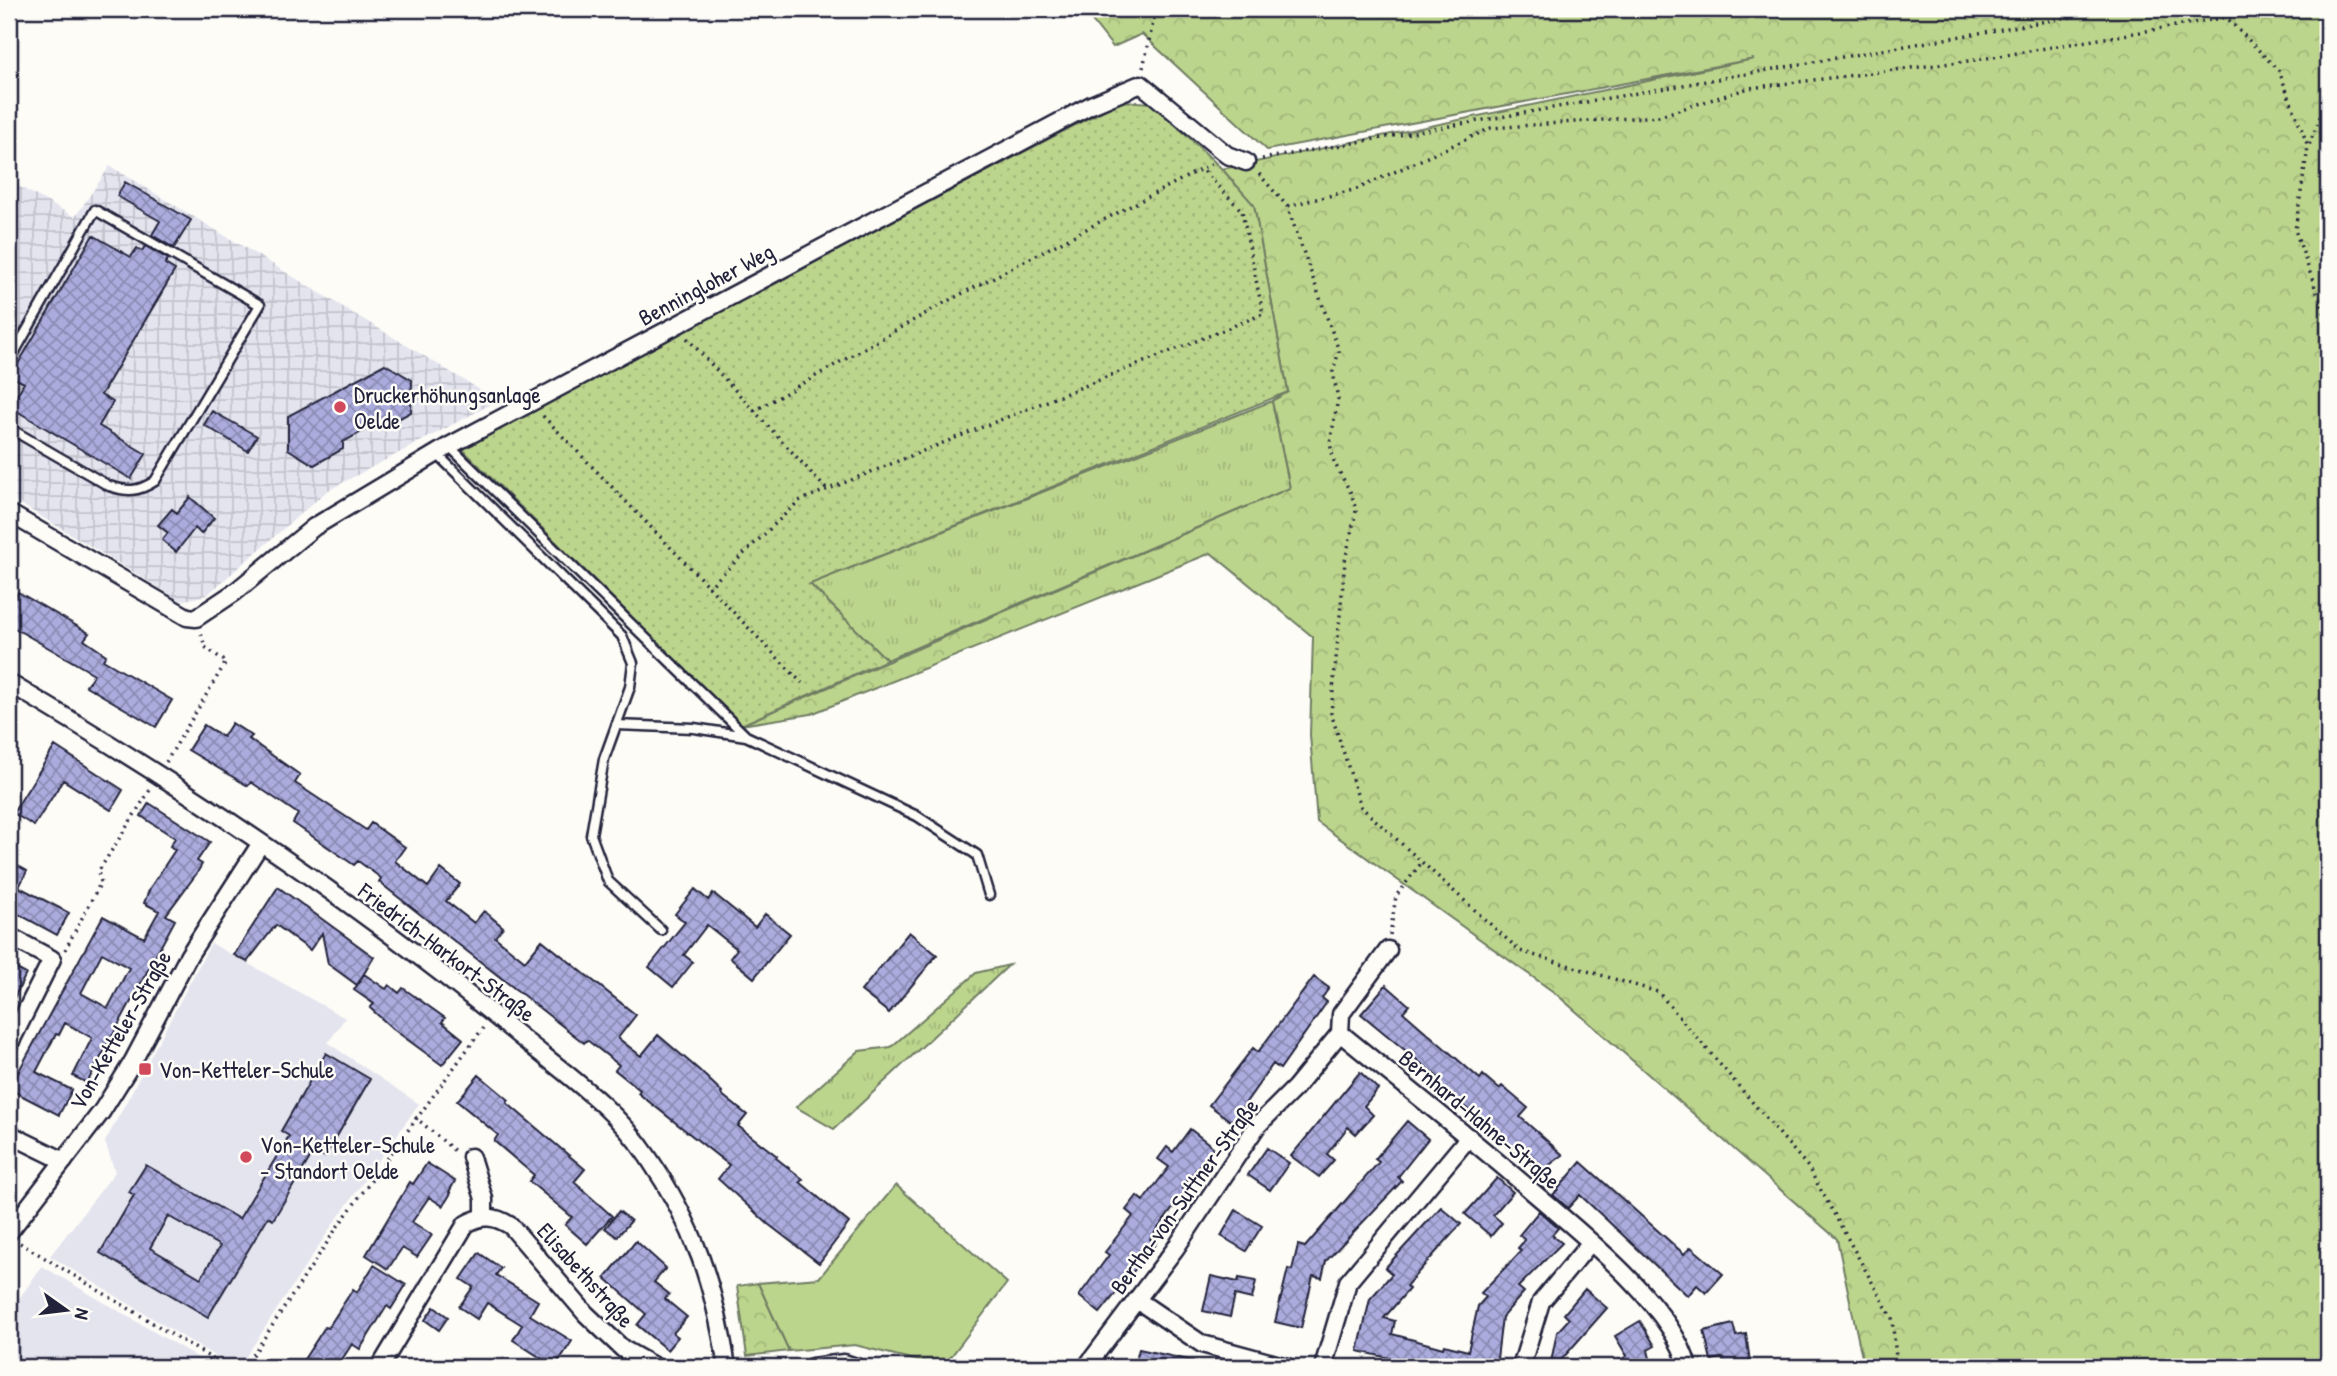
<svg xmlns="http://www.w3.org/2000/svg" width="2337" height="1376" viewBox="0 0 2337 1376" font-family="'Patrick Hand',sans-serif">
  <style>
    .built { fill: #e4e4ef }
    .industrial { fill: url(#industrial-grid) }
    .grass { fill: url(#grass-tufts); stroke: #6f7c64; stroke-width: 2 }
    .forest { fill: url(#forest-crowns); stroke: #6f7c64; stroke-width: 2 }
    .park { fill: #bcd58c; stroke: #6f7c64; stroke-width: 2 }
    .garden { fill: url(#garden-dots); stroke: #6f7c64; stroke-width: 2 }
    .building { fill: url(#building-cross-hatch); stroke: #22223b; stroke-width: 2; fill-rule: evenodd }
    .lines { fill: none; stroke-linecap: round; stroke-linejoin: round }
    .service-casing { stroke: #22223b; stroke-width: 13 }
    .minor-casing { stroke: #22223b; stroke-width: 21 }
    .path { stroke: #22223b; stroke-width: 3.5; stroke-dasharray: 2 5; stroke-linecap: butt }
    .service { stroke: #fdfcf7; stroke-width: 8 }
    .minor { stroke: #fdfcf7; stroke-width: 16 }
    .poi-dot { fill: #d1495b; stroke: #fdfcf7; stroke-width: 2.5 }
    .labels { text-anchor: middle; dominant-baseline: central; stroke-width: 5; stroke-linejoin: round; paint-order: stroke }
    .street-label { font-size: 23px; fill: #22223b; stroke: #fdfcf7 }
    .poi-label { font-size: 23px; fill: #22223b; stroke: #fdfcf7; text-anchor: start }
  </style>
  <defs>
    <pattern id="industrial-grid" width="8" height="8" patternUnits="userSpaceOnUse" patternTransform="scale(1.75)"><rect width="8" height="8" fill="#e4e4ef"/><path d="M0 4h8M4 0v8" fill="none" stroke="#c3c3ce"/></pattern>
    <pattern id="grass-tufts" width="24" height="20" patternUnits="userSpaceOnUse" patternTransform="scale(1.75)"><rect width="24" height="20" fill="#bcd58c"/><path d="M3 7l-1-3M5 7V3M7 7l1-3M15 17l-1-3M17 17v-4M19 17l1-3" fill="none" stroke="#a1b77a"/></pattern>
    <pattern id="forest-crowns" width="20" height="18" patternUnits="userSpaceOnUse" patternTransform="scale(1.75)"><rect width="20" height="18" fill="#bcd58c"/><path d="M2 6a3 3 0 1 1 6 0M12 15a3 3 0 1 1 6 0" fill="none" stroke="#a1b77a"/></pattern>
    <pattern id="garden-dots" width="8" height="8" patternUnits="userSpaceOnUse" patternTransform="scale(1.75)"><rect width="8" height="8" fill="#bcd58c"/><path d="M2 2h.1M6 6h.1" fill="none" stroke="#a1b77a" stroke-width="1.8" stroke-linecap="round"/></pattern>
    <pattern id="building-cross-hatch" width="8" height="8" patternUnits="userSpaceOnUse" patternTransform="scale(1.75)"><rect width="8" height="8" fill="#abacdd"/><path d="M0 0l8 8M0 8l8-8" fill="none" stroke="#8b8cb4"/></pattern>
  </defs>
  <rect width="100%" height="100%" fill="#fdfcf7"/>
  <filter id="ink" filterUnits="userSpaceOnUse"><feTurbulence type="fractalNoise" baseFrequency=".0143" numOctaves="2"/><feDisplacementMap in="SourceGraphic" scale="14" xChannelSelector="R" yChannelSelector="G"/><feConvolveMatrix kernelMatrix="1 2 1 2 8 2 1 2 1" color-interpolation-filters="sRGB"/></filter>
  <g filter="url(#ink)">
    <path class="built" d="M211,943L345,1018L328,1043L419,1104L334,1223L239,1367H233L50,1256L115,1172L105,1142Z
      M42,1266L214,1367H9V1313Z"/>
    <path class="industrial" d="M110,166L482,391L499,400L327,491L207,595L181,601L9,497V181L75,217Z"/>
    <path class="grass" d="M1272,401L1290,488L887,660L810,584Z
      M1009,965L834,1129L796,1107L859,1051L891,1047L976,973Z"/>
    <path class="forest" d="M1083,9H2328V1367H1864L1837,1239L1555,993L1317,822L1310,735L1313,637L1211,553L811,714L741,725L1290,488L1272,401L1288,392L1254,206L1222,169L1754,59L1267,150L1142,34L1113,47Z
      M758,1283L789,1351L747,1356L737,1286Z"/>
    <path class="park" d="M896,1185L1007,1283L943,1367L855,1345L789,1351L758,1283L819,1278Z"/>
    <path class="garden" d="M1121,101L1153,103L1222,169L1254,205L1288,392L810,584L887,660L741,725L461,448Z"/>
    <path class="building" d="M125,182L191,220L174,248L152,235L160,221L117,196Z
      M93,235L131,257L137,248L142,251L145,246L168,259L165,264L175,270L101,395L113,402L99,426L146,454L131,479L10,407L24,383L11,376Z
      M385,364L412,380L411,412L382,428L376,424L343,442V449L314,465L288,449V416Z
      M212,411L257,436L248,451L204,425Z
      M190,497L214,518L201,534L195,528L176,552L162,540L168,533L158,525L172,509L177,513Z
      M18,592L89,633L84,640L106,655L103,660L172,700L156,727L86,686L94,674L9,625V607Z
      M232,723L252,736L249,739L300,775L295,783L366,830L371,823L405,847L395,861L428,887L441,869L460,884L446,901L474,923L484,911L503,927L495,937L525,961L542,940L636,1015L618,1038L641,1056L658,1035L699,1070L722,1092L721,1094L747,1115L738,1126L777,1156L776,1158L803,1179L800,1182L849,1223L819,1263L768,1224L718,1179L729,1165L638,1093L640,1090L615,1070L619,1065L587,1040L584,1043L379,882L381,878L358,861L354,865L293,823L298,814L251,782L248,786L188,750L204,725L223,737Z
      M55,746L123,790L111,810L63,780L34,826L13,813Z
      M149,803L210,842L197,861L202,864L197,873L166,915L175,920L87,1083L73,1076L92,1038L65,1023L59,1035L56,1034L36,1072L72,1090L59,1115L9,1089L103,916L144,938L159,911L144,903L150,888L175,850L170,846L175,838L141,816ZM102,953L129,968L108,1008L81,993Z
      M13,863L27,871L19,887L69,913L57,935L9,909V871Z
      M278,887L374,957L357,985L328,964L322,933L310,950L276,925L247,962L234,955Z
      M695,889L708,900L713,893L755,927L765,914L790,934L754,978L730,958L737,949L707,925L684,955L693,962L673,987L649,967L685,922L675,914Z
      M909,932L937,955L889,1013L861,991Z
      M9,965L26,974L9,1009Z
      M364,974L386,989L389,985L399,993L403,988L445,1018L442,1022L463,1039L442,1065L393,1029L370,1008L374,1004L354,990Z
      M1314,977L1329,988L1322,998L1327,1002L1280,1069L1273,1064L1232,1122L1209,1105L1253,1048L1258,1052Z
      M1386,985L1409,1005L1403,1012L1480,1079L1483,1075L1499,1089L1502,1086L1528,1108L1520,1117L1563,1155L1540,1172L1437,1083L1440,1079L1361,1014Z
      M326,1053L370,1079L325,1157L314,1151L273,1220L268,1217L208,1317L100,1253L134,1195L129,1192L146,1165L239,1219L289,1136L281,1131ZM168,1216L220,1246L201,1278L150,1248Z
      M1360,1072L1378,1089L1364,1106L1373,1115L1356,1134L1348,1127L1327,1154L1334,1160L1319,1177L1291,1156Z
      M479,1075L509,1100L507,1103L585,1169L574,1182L612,1216L587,1244L565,1225L572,1217L529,1181L534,1175L494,1141L498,1135L457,1101Z
      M1407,1121L1428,1139L1398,1177L1402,1181L1326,1261L1322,1278L1313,1276L1301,1328L1275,1322L1288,1269L1292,1270L1298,1245L1305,1247L1345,1201L1379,1162L1375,1159Z
      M1190,1129L1213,1147L1182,1188L1186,1191L1150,1239L1156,1243L1100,1313L1079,1296L1109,1255L1105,1252L1133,1216L1126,1210L1137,1196L1143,1201L1169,1167L1158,1159L1167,1147L1173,1152Z
      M1267,1148L1289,1163L1270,1190L1248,1175Z
      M1581,1162L1684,1254L1691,1247L1723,1274L1706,1293L1697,1285L1688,1296L1580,1195L1568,1208L1553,1195Z
      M427,1163L455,1181L449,1192L451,1193L443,1206L429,1197L412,1222L432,1235L417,1257L402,1248L388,1269L366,1255L410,1182L413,1184Z
      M1497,1178L1513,1192L1493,1215L1502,1223L1491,1236L1465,1214Z
      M1441,1207L1461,1224L1406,1286L1409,1289L1384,1318L1395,1321L1392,1334L1443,1348L1444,1345L1468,1351L1478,1306L1486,1297L1481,1293L1521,1251L1518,1248L1525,1240L1519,1235L1539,1211L1558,1228L1552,1235L1562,1243L1518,1287L1524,1292L1502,1317L1496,1367H1406L1407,1362L1358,1351L1370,1299L1392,1274L1385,1268Z
      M1236,1210L1262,1226L1246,1251L1221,1236Z
      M619,1211L631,1221L617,1237L605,1228Z
      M636,1241L666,1268L654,1282L669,1294L665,1299L687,1317L673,1333L678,1337L667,1350L637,1325L646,1314L605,1278Z
      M479,1253L501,1268L496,1275L538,1301L530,1315L572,1341L555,1367L513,1340L522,1325L487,1303L477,1319L459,1307L473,1287L461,1279Z
      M374,1265L406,1285L391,1309L387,1306L360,1349L352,1344L337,1367H299L325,1327L328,1328L353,1289L357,1292Z
      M1211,1276L1238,1282L1239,1278L1256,1281L1252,1299L1235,1295L1230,1317L1203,1311Z
      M1585,1289L1607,1308L1555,1367H1550L1557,1332L1569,1319L1564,1314Z
      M434,1307L448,1317L439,1330L425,1320Z
      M1640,1321L1655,1346L1648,1350L1652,1367H1608L1627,1356L1615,1336Z
      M1733,1324L1736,1336L1746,1334L1750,1362L1725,1367L1722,1358L1711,1360L1704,1331Z
      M1139,1349L1193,1361L1192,1367H1134Z"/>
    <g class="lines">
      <g class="service-casing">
        <path id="service" d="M9,362L95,210L260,305L155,481C138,492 128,492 109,486L9,428
          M449,446L746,736L917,816L977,855L989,895
          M436,453L622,636L633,663L630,687L604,759L591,835L608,881L661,930
          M616,725L694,728L746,736"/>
      </g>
      <g class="minor-casing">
        <path id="minor" d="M9,513L187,617L196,618L235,592L314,527L449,446L1091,105L1141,84L1227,155L1246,162
          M9,683C185,787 360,904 517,1034C563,1072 615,1107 648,1157C695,1226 714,1285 727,1367
          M9,936L52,959L9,1045
          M1340,1033C1405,1086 1471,1138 1534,1193C1582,1234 1673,1306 1688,1367
          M9,1134L64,1161
          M471,1157L484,1199V1217
          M9,1232L102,1111L132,1063L189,955L261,843
          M1137,1300L1202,1344L1287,1367
          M380,1367L466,1224C483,1214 495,1216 511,1226L586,1314L623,1349L655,1367
          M812,1367L844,1363L856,1367
          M1086,1367L1175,1249L1257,1126L1295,1088L1340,1033L1341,1014L1388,950
          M1323,1367L1348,1282L1469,1137
          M1521,1367L1541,1302L1591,1242"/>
      </g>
      <path class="path" d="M2224,15L2279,71L2308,146
        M1143,68L1156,9
        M2328,97L2308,148L2295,230L2328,324
        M1262,159L2070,17L2098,9
        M1259,174L1287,206L1339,351L1333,372L1338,399L1330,443L1334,462L1352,495L1356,511L1345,561L1331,713L1361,807L1520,951L1658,992L1808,1167L1892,1318L1897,1367
        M1288,206L1357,189L1491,128L1659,116L1749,88L1976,60L2275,9
        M687,338L828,491
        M754,411L944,303L1213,163
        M543,416L802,683
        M708,588L799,501L1263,314L1242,211L1202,169
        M166,762L226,662L205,647L201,633
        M1390,935L1396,896L1422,862
        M65,950L101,882L98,872L150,790
        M415,1117L456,1152
        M20,1243L226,1367
        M245,1367L338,1226L483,1028"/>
      <use href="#service" class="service"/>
      <use href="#minor" class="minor"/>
    </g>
  </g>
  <g class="poi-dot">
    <circle cx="340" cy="407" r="7"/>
    <rect x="138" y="1062" width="14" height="14" rx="3.5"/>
    <circle cx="246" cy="1157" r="7"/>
  </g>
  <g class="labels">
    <g class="street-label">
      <text transform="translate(706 284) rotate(-28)">Benningloher Weg</text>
      <text transform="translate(447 952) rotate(37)">Friedrich-Harkort-Straße</text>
      <text transform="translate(120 1030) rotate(-60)">Von-Ketteler-Straße</text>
      <text transform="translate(1480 1119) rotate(40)">Bernhard-Hahne-Straße</text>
      <text transform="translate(1184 1196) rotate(-54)">Bertha-von-Suttner-Straße</text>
      <text transform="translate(586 1275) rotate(48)">Elisabethstraße</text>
    </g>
    <g class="poi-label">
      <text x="354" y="394">Druckerhöhungsanlage<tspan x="354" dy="26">Oelde</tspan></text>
      <text x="159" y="1069">Von-Ketteler-Schule</text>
      <text x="260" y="1144">Von-Ketteler-Schule<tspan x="260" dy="26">- Standort Oelde</tspan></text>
    </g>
  </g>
  <rect width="2337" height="1376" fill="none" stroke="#fdfcf7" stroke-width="35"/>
  <rect x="18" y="18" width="2302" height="1341" fill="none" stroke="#22223b" stroke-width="2.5" filter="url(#ink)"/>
  <g transform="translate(66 1310) rotate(104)" stroke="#fdfcf7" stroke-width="5" paint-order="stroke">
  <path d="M0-5L12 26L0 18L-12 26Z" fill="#22223b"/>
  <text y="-10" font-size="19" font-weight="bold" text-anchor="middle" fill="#22223b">N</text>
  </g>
</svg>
